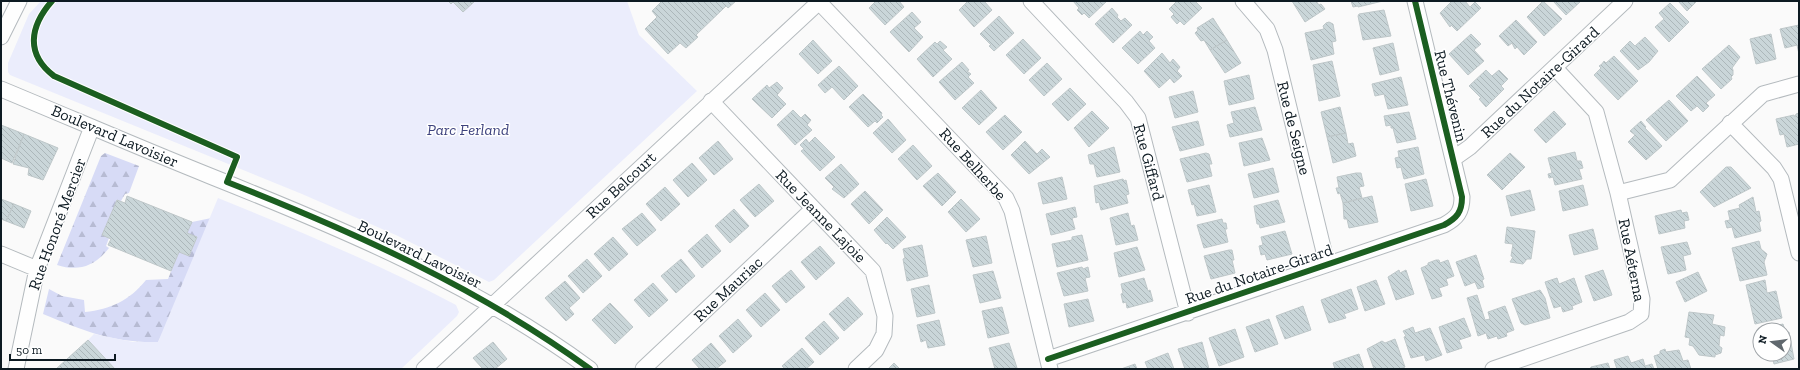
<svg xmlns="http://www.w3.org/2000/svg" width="1800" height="370" viewBox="0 0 1800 370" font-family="'Zilla Slab',serif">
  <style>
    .forest { fill: url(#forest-firs) }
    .park { fill: #ebedfc }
    .building { fill: url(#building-back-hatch); stroke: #bec7c9 }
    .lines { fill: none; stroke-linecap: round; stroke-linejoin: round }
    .minor-casing { stroke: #b4babe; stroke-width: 17 }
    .minor { stroke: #fefefe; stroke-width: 15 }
    .cycleway-casing { stroke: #fff; stroke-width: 8 }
    .cycleway { stroke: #1b5e20; stroke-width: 6 }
    .labels { text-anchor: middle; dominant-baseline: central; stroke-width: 3; stroke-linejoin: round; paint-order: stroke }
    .street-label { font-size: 16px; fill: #0d1a22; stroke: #fff }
    .park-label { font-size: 16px; font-style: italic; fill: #3e437e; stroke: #fff }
  </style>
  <defs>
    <pattern id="forest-firs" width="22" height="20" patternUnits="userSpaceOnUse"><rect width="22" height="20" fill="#d7dbf6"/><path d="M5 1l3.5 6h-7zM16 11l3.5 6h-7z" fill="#b7bbd3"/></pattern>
    <pattern id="building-back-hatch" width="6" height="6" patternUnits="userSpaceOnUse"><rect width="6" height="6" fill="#cad6d9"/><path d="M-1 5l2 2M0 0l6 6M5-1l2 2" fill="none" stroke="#acb7ba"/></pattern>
  </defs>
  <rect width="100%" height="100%" fill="#fafafa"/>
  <path class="forest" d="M105,153L139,166L129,193L125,194L121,201L117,200L102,235L109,238L106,246L109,248C95,266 79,272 57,265L101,156Z
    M226,215L158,342C112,343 85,331 43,314L49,289L62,296L84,300L85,312C111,309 129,301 146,280L168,279L179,252L189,256L197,237L187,233L192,222Z"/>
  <path class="park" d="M41,1H627L639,35L697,91L494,280L489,282L398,236L302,194L10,75L8,72V63L29,14Z
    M218,198C299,231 379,264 456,305L459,312L457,316L401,369H115L88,340L94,334L133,342H158Z"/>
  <path class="building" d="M448,1H475L463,12L453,2L451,4Z
    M662,1H736L728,8L726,6L696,35L698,37L686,48L680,43L668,54L645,29L657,17L652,11Z
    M876,1H899L904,7L885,25L869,8Z
    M968,1H984L992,10L974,27L959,10Z
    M1073,1H1107L1089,18L1084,13L1082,15L1077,10L1079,8Z
    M1177,1H1195L1202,8L1184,25L1180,21L1177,24L1171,17L1174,14L1169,9Z
    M1292,1H1316L1319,5L1321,4L1325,9L1305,22Z
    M1351,1H1383L1358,7V6L1353,7Z
    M1452,1H1465L1470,7L1475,2L1481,8L1457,31L1451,25L1450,27L1440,13Z
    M1543,1L1562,19L1544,36L1527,17Z
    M1553,1H1581L1566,15Z
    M1678,1H1697L1687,11Z
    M1670,3L1689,22L1669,42L1655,27L1664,19L1659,13Z
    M1112,8L1118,15L1117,17L1121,21L1125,18L1132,25L1113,43L1095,24Z
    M1384,10L1391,36L1363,40L1358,16L1359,14Z
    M912,12L921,22L914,28L923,37L909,52L890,32Z
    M999,16L1014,33L994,51L989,46L991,45L980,34Z
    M1213,18L1227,40L1210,50L1204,40L1201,41L1195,33L1198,30L1197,28Z
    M1516,20L1537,42L1524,55L1517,47L1515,49L1512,43L1508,46L1499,36Z
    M1329,22L1333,24L1336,41L1332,42L1334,54L1311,60L1305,33L1324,29L1323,26L1326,23Z
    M1799,25V54L1797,45L1785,48L1780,29Z
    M1140,31L1143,35L1147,31L1153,37L1149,41L1155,48L1138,64L1122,48Z
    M1471,34L1481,44L1474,50L1484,61L1468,75L1449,54Z
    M1771,34L1776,59L1756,64L1750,39Z
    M1645,37L1658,51L1649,62L1638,70L1620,51L1630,41L1635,46Z
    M1023,39L1041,58L1024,74L1006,55Z
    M813,40L832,61L818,74L799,54Z
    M1227,40L1241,63L1225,73L1210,50Z
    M940,41L947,47L943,50L952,59L933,77L917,59L935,42L937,44Z
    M1393,43L1399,70L1380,75L1373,48Z
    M1729,45L1740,57L1732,68L1733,70V75L1731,77L1732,79L1721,89L1702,69Z
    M1162,53L1170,63L1173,59L1180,67L1177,71L1182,76L1174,83L1170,78L1159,88L1144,71Z
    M1614,56L1638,81L1618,100L1594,75L1601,68L1599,66L1602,64L1604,61L1606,63Z
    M1332,61L1340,96L1319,101L1313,65Z
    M962,62L969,70L967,71L971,74L968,77L974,83L955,100L939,82Z
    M1047,63L1062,79L1044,96L1029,80Z
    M839,66L858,86L844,100L832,87L825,93L818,85Z
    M1486,70L1492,76L1499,70L1508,79L1501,86L1504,89L1486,107L1479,99L1481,98L1469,86Z
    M1249,75L1254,99L1229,105L1224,81Z
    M1697,76L1715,95L1706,103L1709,106L1703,112L1697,106L1691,111L1676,96Z
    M1401,77L1408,105L1388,109L1384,94L1375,96L1372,84Z
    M777,82L783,88L777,95L786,104L772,118L752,99L767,85L769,88Z
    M1070,88L1086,104L1068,121L1052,104Z
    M981,90L997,108L979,125L962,108Z
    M1193,91L1198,112L1175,118L1169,97Z
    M863,94L882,113L881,115L883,117L877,123L875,121L868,127L849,107Z
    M1669,100L1688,121L1666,141L1646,120Z
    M1255,107L1262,130L1230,137L1227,125L1234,123L1231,112Z
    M1340,107L1346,133L1327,137L1321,112Z
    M793,110L801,118L805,114L811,120L807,125L812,130L795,145L777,125Z
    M1092,111L1109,128L1089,147L1074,128Z
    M1554,111L1566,124L1546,143L1534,130Z
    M1409,112L1416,139L1397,143L1393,128H1391V125L1386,126L1384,116Z
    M1799,113V144L1787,147L1784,134L1780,135L1776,119L1794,115L1795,117L1796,114Z
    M1005,115L1022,132L1003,150L986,132Z
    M888,119L906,140L892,153L873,133Z
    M1198,121L1204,145L1180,151L1172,127Z
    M1641,121L1646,127L1645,128L1662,146L1646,160L1628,142L1635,135L1630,131Z
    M1,125L24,134L12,163L1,158Z
    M1346,133L1348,144L1353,143L1356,156L1333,163L1327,137Z
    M24,134L58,148L43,180L28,175L29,168L13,164Z
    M815,137L835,157L820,171L801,151L804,149L800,145L806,139L809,143Z
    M1262,138L1270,160L1244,166L1239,143Z
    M718,141L733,159L714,175L699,158Z
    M1025,141L1037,154L1042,149L1050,157L1029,174L1011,155Z
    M913,145L932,166L917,180L898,159Z
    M1114,147L1120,172L1097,177L1094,164H1090L1088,155Z
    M1418,147L1424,174L1404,179L1401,167L1397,168L1395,158L1399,157L1398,151Z
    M1575,152L1577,161H1581L1583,168L1579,169L1582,179L1555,185L1553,177L1549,178L1548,174L1552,173L1548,158Z
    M1206,153L1209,154L1212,164H1209L1212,176L1187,182L1180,159Z
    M1510,153L1525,167L1502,190L1487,175Z
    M692,163L707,180L688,197L673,180Z
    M841,164L859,184L844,198L832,189L834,187L825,178Z
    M1726,167H1731L1751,188L1714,207L1700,192Z
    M1273,168L1279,192L1254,198L1248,174Z
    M938,173L956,192L942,206L923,186Z
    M1356,173H1361L1364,186L1359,187L1362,198L1343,203L1340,193L1338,194L1336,188H1339L1337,177Z
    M1062,177L1067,199L1043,204L1038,183Z
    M1123,179L1124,181L1126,180L1129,194L1126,195L1128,203L1101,210L1099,202L1096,203L1094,186Z
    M1426,179L1433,206L1411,211L1405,184Z
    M759,184L774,201L755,217L740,200Z
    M1209,185L1216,212L1197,216L1194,204L1192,205L1188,190Z
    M1583,185L1588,205L1563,211L1559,191Z
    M665,187L680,204L661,221L646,204Z
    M1530,190L1535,210L1511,216L1506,196Z
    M865,191L883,210L869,224L851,204Z
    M127,196L192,222L187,233L197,237L189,256L179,252L171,271L108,245L111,239L102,235L117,200L125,203Z
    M1372,196L1378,222L1349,228L1347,219H1344L1343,203Z
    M1753,197L1756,212L1759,211L1761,221L1759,222L1761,231L1735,238L1732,227L1727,228L1725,221L1730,220L1728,211L1740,208L1739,205Z
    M1,199L14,204L6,221L1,219Z
    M961,199L980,219L966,232L948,212Z
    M1278,200L1285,222L1260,228L1259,224H1257L1254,206Z
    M14,204L31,211L24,228L6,221Z
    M1075,207L1077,217L1072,218L1075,229L1051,235L1046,214Z
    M734,209L749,226L730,243L715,226Z
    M1681,210L1682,213L1687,212L1689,220L1684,221L1685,228L1659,234L1655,216Z
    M642,213L656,230L637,246L622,229Z
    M1128,213L1131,226L1134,225L1138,240L1116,245L1110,218Z
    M887,217L906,237L893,249L887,243L886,244L874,230Z
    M1222,219L1223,223H1226L1227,229H1225L1228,242L1204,248L1197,225Z
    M1507,227L1535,231L1531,259H1527L1523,264L1510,262L1513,257L1511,256L1513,244L1505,243Z
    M1593,229L1598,249L1574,255L1569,235Z
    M1285,231L1292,254L1267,260L1265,254L1261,255L1259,246L1263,245L1261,237Z
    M707,234L721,251L702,268L688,251Z
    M1082,235L1088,260L1057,267L1052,244L1072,240V237Z
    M986,236L992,263L973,267L966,240Z
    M613,237L628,254L609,271L594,254Z
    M1759,241L1761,249L1767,254L1764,262L1767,275L1740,281L1732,248Z
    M1687,242L1691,254L1683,256L1686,270L1668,274L1661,247Z
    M922,245L928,276L907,281L903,259L905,258L903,249Z
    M820,246L835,263L816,280L801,262Z
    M1137,247L1145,270L1119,277L1114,253Z
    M1229,250H1232L1234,260H1232L1235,273L1211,279L1204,256Z
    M1476,255L1484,279L1482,280L1484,287L1478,289L1475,282L1465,286L1456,262Z
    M587,259L602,276L583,293L568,276Z
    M681,259L695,276L676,293L661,276Z
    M1436,260H1439L1440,263L1448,260L1454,276L1446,279L1448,285L1439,288L1442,296L1432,299L1421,268L1428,265V263Z
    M1082,267L1083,269L1088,267L1090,277L1085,278L1088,291L1064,296L1057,273Z
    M791,270L805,287L786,303L772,286Z
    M1399,270L1400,273L1406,270L1414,294L1396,300L1388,277Z
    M1603,270L1612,295L1594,301L1585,276Z
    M993,271L1001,298L980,303L973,275Z
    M1698,272L1707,291L1685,302L1676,282Z
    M1144,278L1148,291L1150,290L1153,301L1127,308L1126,302L1123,303L1121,294L1123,293L1121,284Z
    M1557,278L1559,284L1574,278L1582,302L1572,306L1573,309L1563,312L1561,306L1554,308L1545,282Z
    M1376,280L1385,304L1365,311L1357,287Z
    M1765,280L1767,293L1776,291L1782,318L1755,324L1746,285Z
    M565,281L580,298L569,308L574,314L566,321L545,298Z
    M653,283L668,300L649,317L634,300Z
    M929,285L935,313L917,317L911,289Z
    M1351,289L1358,309L1344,314L1346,318L1329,323L1321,300Z
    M1540,290L1545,298L1550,318L1525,325L1521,323L1512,299Z
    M765,293L780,310L761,327L746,310Z
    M1477,295L1485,320L1490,319L1488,312L1505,306L1514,330L1506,333L1507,336L1498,339L1497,336L1488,339L1486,333L1478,336L1467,298Z
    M848,297L863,314L844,331L829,314Z
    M1088,299L1094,321L1069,327L1064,304Z
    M610,303L633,327L615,344L592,320Z
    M1303,306L1311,330L1285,339L1276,316Z
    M1002,307L1009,333L988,338L982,311Z
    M1689,312L1714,315L1712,324L1725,327L1724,336L1720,335L1719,346L1722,348L1721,353L1715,355V357L1699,355L1693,346L1689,345L1690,338L1685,337Z
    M1464,318L1471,336L1459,340L1462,348L1447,353L1439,327Z
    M738,319L752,336L733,353L719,336Z
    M1269,319L1278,344L1255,352L1246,327Z
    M939,320L945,345L928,348L926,340L921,342L917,325Z
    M824,321L839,338L820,355L805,338Z
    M1783,324L1786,333L1789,332L1794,359L1774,364L1772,356L1763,358L1762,354H1784V330H1760V344L1757,330Z
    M1413,327L1415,333L1430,328L1442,355L1426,361L1424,355L1411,358L1404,337L1406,336L1403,331Z
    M1235,329L1244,357L1219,366L1209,338Z
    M1395,339L1405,367L1400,369H1374L1367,349L1382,341L1385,343Z
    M88,340L115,369H56Z
    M493,342L507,359L495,369H483L473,358Z
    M1202,342L1209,369H1185L1178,349Z
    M711,343L726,361L716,369H700L692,360Z
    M1009,343L1017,368L995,369L989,348Z
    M802,348L814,362L806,369H785L782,366Z
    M1665,349L1666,352L1679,350L1683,361L1688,360L1691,369H1658L1654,356L1660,354V351Z
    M1168,353L1174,369H1148L1145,362Z
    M1359,354L1364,369H1335L1333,363Z
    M1628,356L1631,363L1643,359L1645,366L1652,364L1654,369H1617L1614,360Z
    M894,363L900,369H888Z
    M1608,363L1610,369H1590L1591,367Z
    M1135,364L1137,369H1121Z"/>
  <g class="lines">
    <g class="minor-casing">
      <path id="minor" d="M818,1L1006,198L1012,211L1050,369
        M1031,1L1126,102L1138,118L1188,313
        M1243,1L1267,29L1275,50L1327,264
        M1,37L19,1
        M1,89C71,118 140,148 210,176C343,229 474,284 590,369
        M711,101L873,271L885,316L884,334L876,350L856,369
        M1730,123L1774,168L1781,179L1799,253
        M1453,159L1470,147L1625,1
        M1618,193L1670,180L1763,94L1799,84
        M1,254L37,269
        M1048,359L1444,225C1457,218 1462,212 1462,197L1415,1
        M16,369L37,269L92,127
        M424,369L819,2
        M643,369L813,209
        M1493,369L1629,322L1641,314L1642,299L1618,193L1596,112L1555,68"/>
    </g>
    <use href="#minor" class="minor"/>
    <g class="cycleway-casing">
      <path id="cycleway" d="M52,1C30,26 25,54 54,76L237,157L227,182C354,232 479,288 590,369
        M1048,359L1444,225C1457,218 1462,212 1462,197L1415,1"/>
    </g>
    <use href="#cycleway" class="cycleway"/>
  </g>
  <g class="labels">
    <g class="street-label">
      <text transform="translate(1540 82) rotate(-43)">Rue du Notaire-Girard</text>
      <text transform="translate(1451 96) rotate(76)">Rue Thévenin</text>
      <text transform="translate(1294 128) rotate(76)">Rue de Seigne</text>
      <text transform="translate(115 136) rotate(23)">Boulevard Lavoisier</text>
      <text transform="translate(1149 162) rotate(75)">Rue Giffard</text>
      <text transform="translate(973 164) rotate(48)">Rue Belherbe</text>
      <text transform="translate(621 185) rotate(-43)">Rue Belcourt</text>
      <text transform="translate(821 216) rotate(46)">Rue Jeanne Lajoie</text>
      <text transform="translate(57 224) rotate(-70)">Rue Honoré Mercier</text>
      <text transform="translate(420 254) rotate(26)">Boulevard Lavoisier</text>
      <text transform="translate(1632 260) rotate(79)">Rue Aéterna</text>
      <text transform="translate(1259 274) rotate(-19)">Rue du Notaire-Girard</text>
      <text transform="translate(728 289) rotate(-43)">Rue Mauriac</text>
    </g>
    <g class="park-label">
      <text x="468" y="129">Parc Ferland</text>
    </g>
  </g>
  <rect width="1800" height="370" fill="none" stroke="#0d1a22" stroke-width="4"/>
  <g transform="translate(1772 342) rotate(284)"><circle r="19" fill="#ffffff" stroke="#9ea3a7"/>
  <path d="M0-3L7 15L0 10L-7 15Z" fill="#60686e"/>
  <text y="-6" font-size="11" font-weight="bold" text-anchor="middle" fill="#0d1a22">N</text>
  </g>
  <path d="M10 354v6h105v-6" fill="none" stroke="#0d1a22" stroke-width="2"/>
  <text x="16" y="354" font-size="12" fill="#0d1a22" stroke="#ffffff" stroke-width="3" paint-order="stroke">50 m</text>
</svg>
